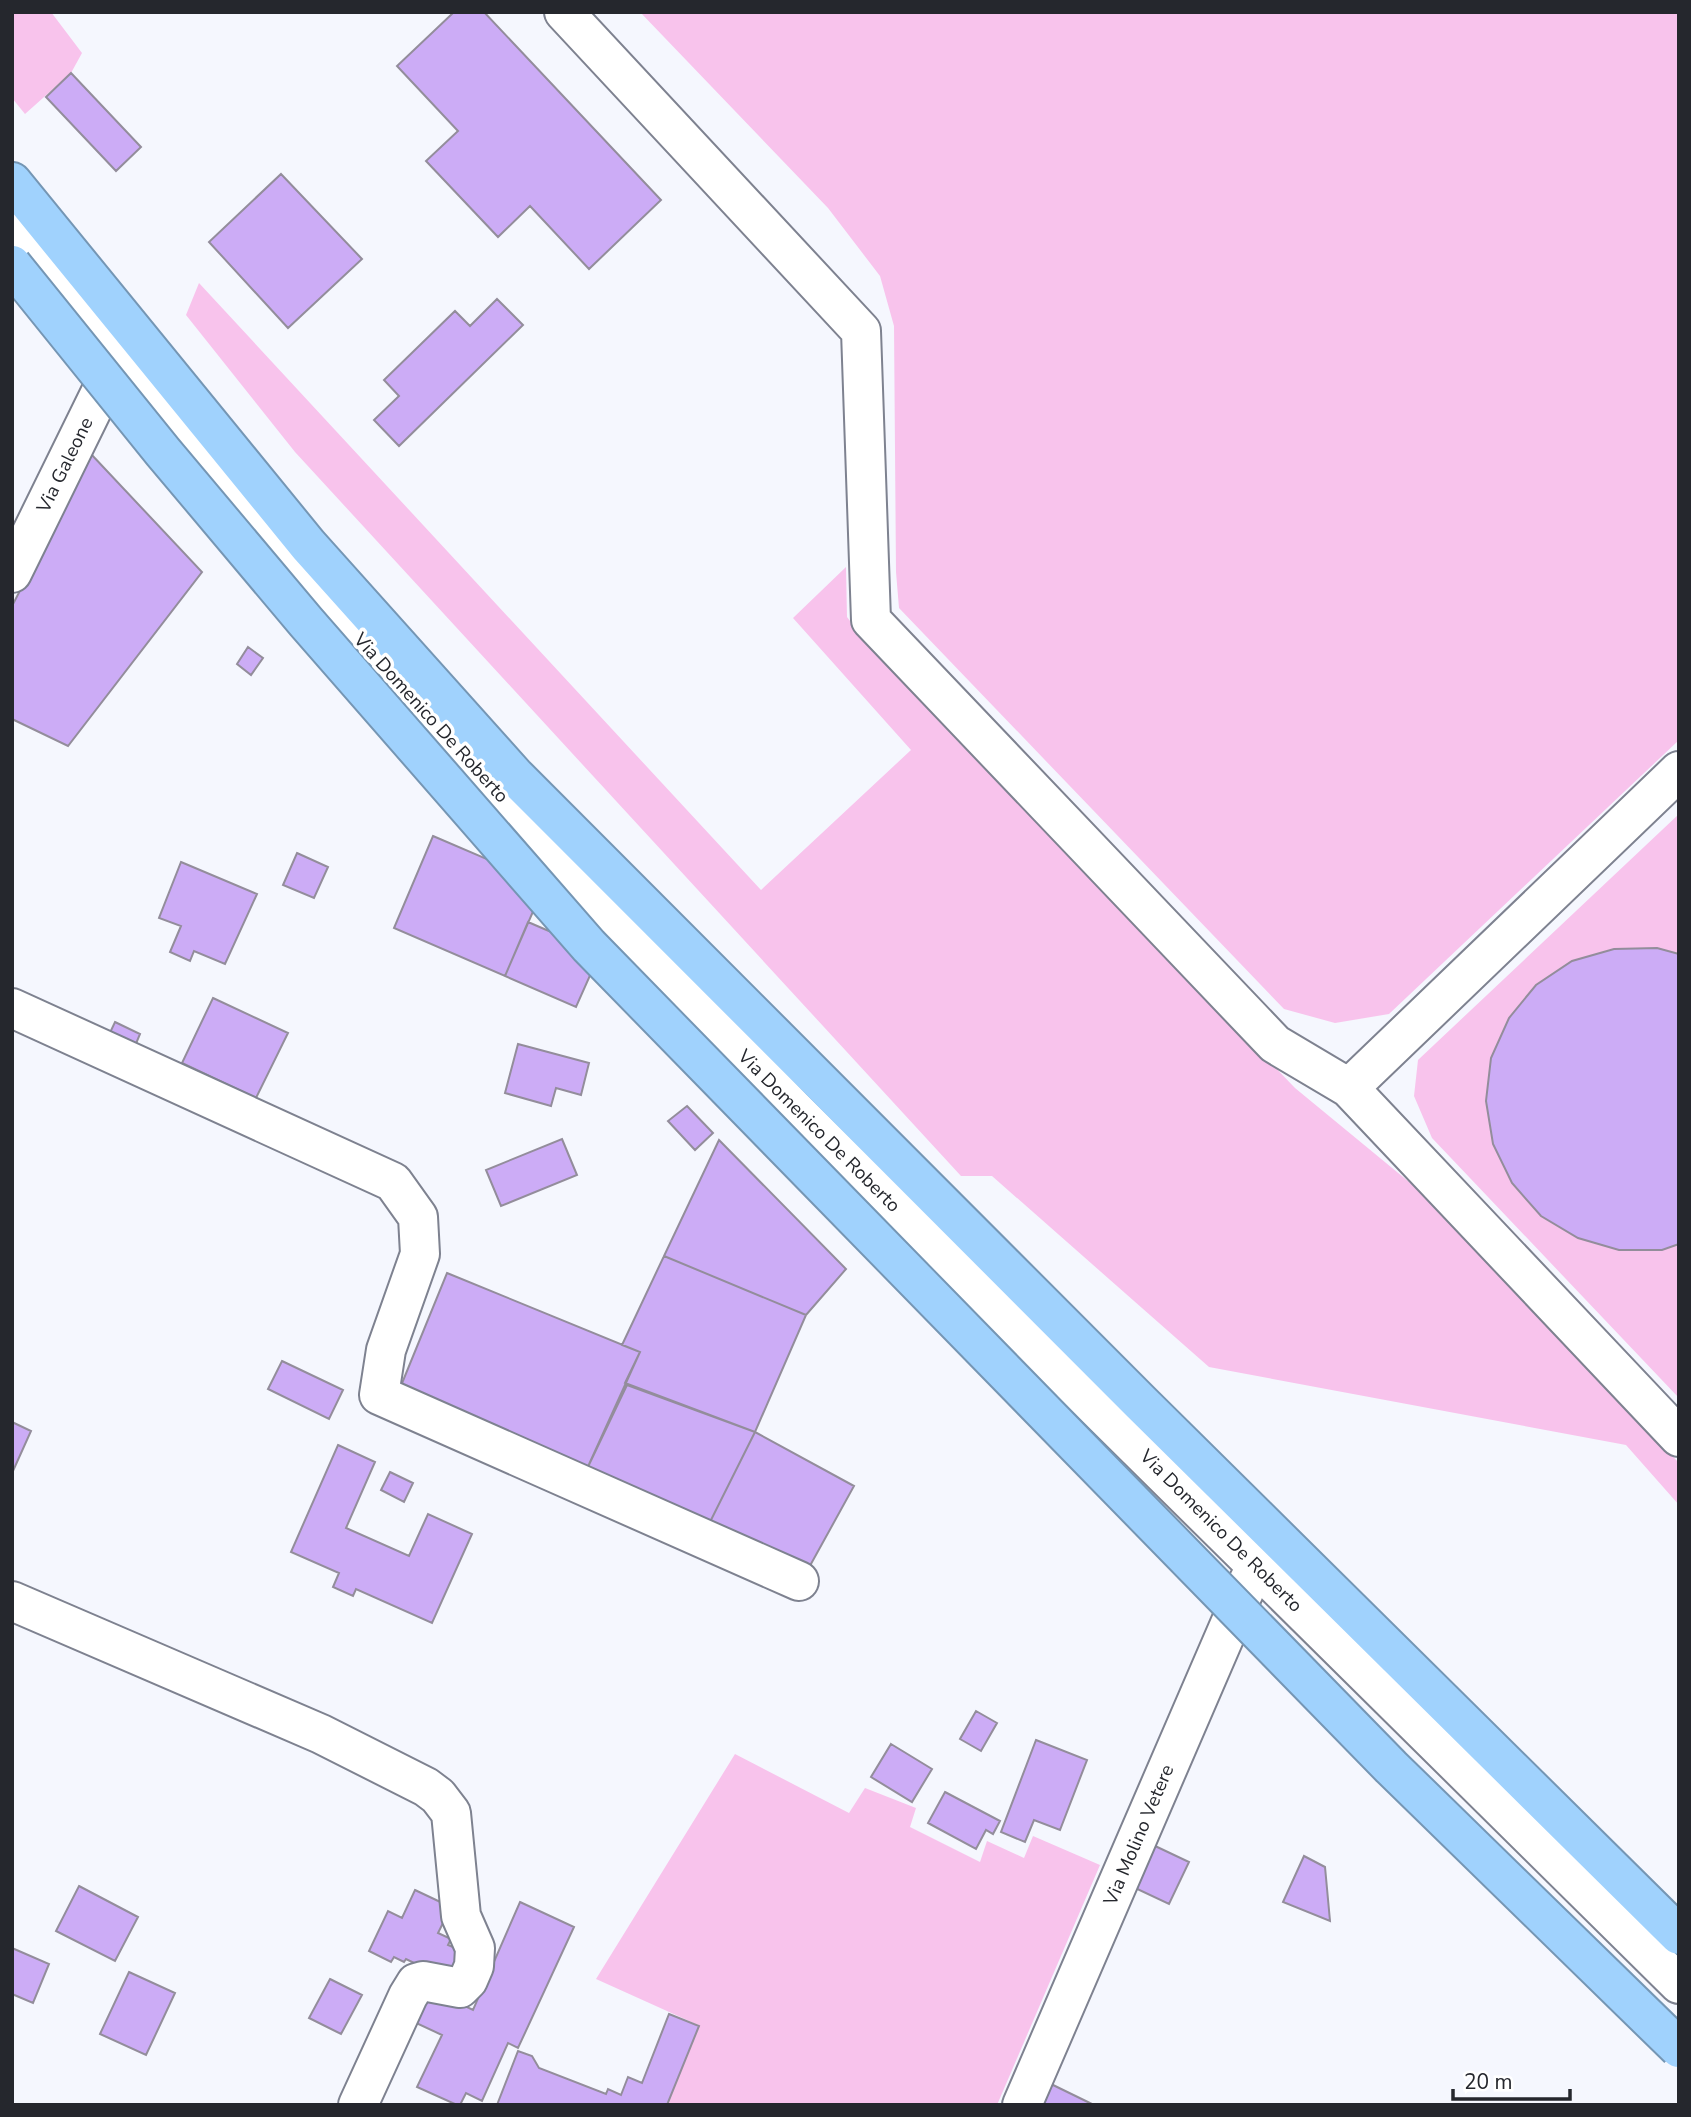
<svg xmlns="http://www.w3.org/2000/svg" width="1691" height="2117" viewBox="0 0 1691 2117" font-family="'Nunito Sans',sans-serif">
  <style>
    .green { fill: #f8c3ec }
    .building { fill: #ccacf6; stroke: #938d9b; stroke-width: 2 }
    .lines { fill: none; stroke-linecap: round; stroke-linejoin: round }
    .minor-casing { stroke: #7e8290; stroke-width: 42 }
    .highway-casing { stroke: #7596b4; stroke-width: 42 }
    .minor { stroke: #fff; stroke-width: 38 }
    .highway { stroke: #a0d2fd; stroke-width: 38 }
    .highway-bridge-casing { stroke: #7596b4; stroke-width: 42; stroke-linecap: butt }
    .highway-bridge { stroke: #a0d2fd; stroke-width: 38 }
    .labels { text-anchor: middle; dominant-baseline: central; stroke-width: 7; stroke-linejoin: round; paint-order: stroke }
    .street-label { font-size: 19px; fill: #25272d; stroke: #fff }
  </style>
  <rect width="100%" height="100%" fill="#f5f7fe"/>
  <path class="green" d="M12,12H51L82,53L71,73L25,114L12,98Z
    M640,12H1679V740L1389,1014L1335,1023L1284,1009L899,608L896,572L894,326L880,276L828,208Z
    M199,283L761,890L911,750L793,618L846,567L847,617L860,634L1295,1088L1431,1200L1679,1463V1505L1626,1445L1209,1367L992,1176H961L295,452L186,315Z
    M1679,814V1398L1432,1138L1414,1096L1418,1060Z
    M735,1754L849,1813L865,1788L916,1808L910,1827L980,1862L987,1841L1024,1858L1033,1836L1100,1865L997,2105H663L698,2025L596,1979Z"/>
  <path class="building" d="M454,12H484L661,200L589,269L530,206L498,237L426,161L458,131L397,66Z
    M71,73L141,147L116,171L46,97Z
    M281,174L362,259L288,328L209,242Z
    M497,299L523,325L399,446L374,420L399,396L384,380L455,311L470,326Z
    M91,454L202,572L68,746L12,719V606Z
    M248,647L263,658L251,675L237,664Z
    M433,836L545,884L505,976L394,928Z
    M297,853L328,867L314,898L283,885Z
    M181,862L257,894L225,964L194,951L190,961L170,952L181,926L159,918Z
    M528,922L600,953L576,1007L505,976Z
    M1657,948L1679,954V1244L1662,1250H1619L1578,1238L1541,1216L1512,1183L1493,1144L1486,1101L1491,1058L1509,1018L1536,985L1572,961L1614,949Z
    M213,998L288,1033L256,1098L182,1063Z
    M115,1022L140,1034L133,1051L107,1039Z
    M518,1044L589,1063L581,1095L556,1088L551,1106L505,1093Z
    M687,1106L713,1133L695,1150L668,1121Z
    M562,1139L577,1175L501,1206L486,1170Z
    M719,1140L846,1269L806,1315L664,1256Z
    M664,1256L806,1315L755,1432L625,1383L640,1352L622,1345Z
    M447,1273L640,1352L586,1471L398,1393Z
    M282,1361L343,1390L329,1419L268,1389Z
    M627,1385L755,1432L707,1528L586,1471Z
    M12,1422L31,1431L13,1471L12,1470Z
    M755,1432L854,1486L806,1573L707,1528Z
    M338,1445L375,1462L346,1528L409,1556L428,1514L472,1534L432,1623L356,1589L353,1596L333,1587L339,1573L291,1552Z
    M390,1472L413,1483L404,1502L381,1490Z
    M976,1711L997,1723L981,1751L960,1739Z
    M1036,1740L1087,1760L1060,1830L1034,1820L1025,1842L1001,1832Z
    M891,1744L932,1769L912,1802L871,1777Z
    M945,1792L1000,1821L993,1834L986,1830L976,1849L928,1823Z
    M1153,1845L1189,1862L1169,1904L1133,1887Z
    M1304,1856L1325,1867L1330,1921L1283,1902Z
    M79,1886L138,1917L115,1961L56,1931Z
    M415,1890L451,1907L438,1933L451,1939L448,1945L467,1953L457,1975L433,1972L406,1959L404,1962L394,1957L391,1962L369,1951L388,1911L402,1918Z
    M520,1902L574,1927L518,2048L508,2043L482,2101L466,2093L460,2105H457L417,2087L442,2035L414,2022L429,1989L473,2010Z
    M12,1948L49,1964L33,2003L12,1994Z
    M129,1972L175,1993L146,2055L100,2034Z
    M330,1979L362,1995L341,2034L309,2018Z
    M669,2014L699,2026L667,2105H497L518,2051L532,2056L539,2068L606,2094L608,2089L621,2095L628,2077L642,2083Z
    M1051,2084L1094,2105H1041Z"/>
  <g class="lines">
    <g class="minor-casing">
      <path id="minor" d="M564,12L861,331L871,620L1275,1044L1349,1088L1679,1437
        M12,229L226,488L614,921L792,1107L1679,1984
        M12,573L118,357
        M12,1008L393,1182L418,1217L420,1254L386,1350L379,1395L799,1581
        M1349,1088L1679,771
        M12,1601L321,1734L426,1787L438,1796L451,1813L461,1916L475,1948L474,1966L468,1980L460,1988L423,1981L416,1983L408,1996L358,2105
        M1022,2105L1249,1580"/>
    </g>
    <g class="highway-casing">
      <path id="highway" d="M12,182L308,545L514,775L1141,1403L1679,1935"/>
    </g>
    <use href="#minor" class="minor"/>
    <use href="#highway" class="highway"/>
    <g class="highway-bridge-casing">
      <path id="highway-bridge" d="M12,265L163,452L306,622L589,946L1391,1767L1679,2048"/>
    </g>
    <use href="#highway-bridge" class="highway-bridge"/>
  </g>
  <g class="labels">
    <g class="street-label">
      <text transform="translate(65 465) rotate(-64)">Via Galeone</text>
      <text transform="translate(431 718) rotate(48)">Via Domenico De Roberto</text>
      <text transform="translate(819 1131) rotate(45)">Via Domenico De Roberto</text>
      <text transform="translate(1221 1531) rotate(45)">Via Domenico De Roberto</text>
      <text transform="translate(1139 1835) rotate(-67)">Via Molino Vetere</text>
    </g>
  </g>
  <rect width="1691" height="2117" fill="none" stroke="#25272d" stroke-width="28"/>
  <path d="M1453 2089v10h117v-10" fill="none" stroke="#25272d" stroke-width="3.5"/>
  <text x="1464" y="2089" font-size="21" fill="#25272d" stroke="#ffffff" stroke-width="5" paint-order="stroke">20 m</text>
</svg>
